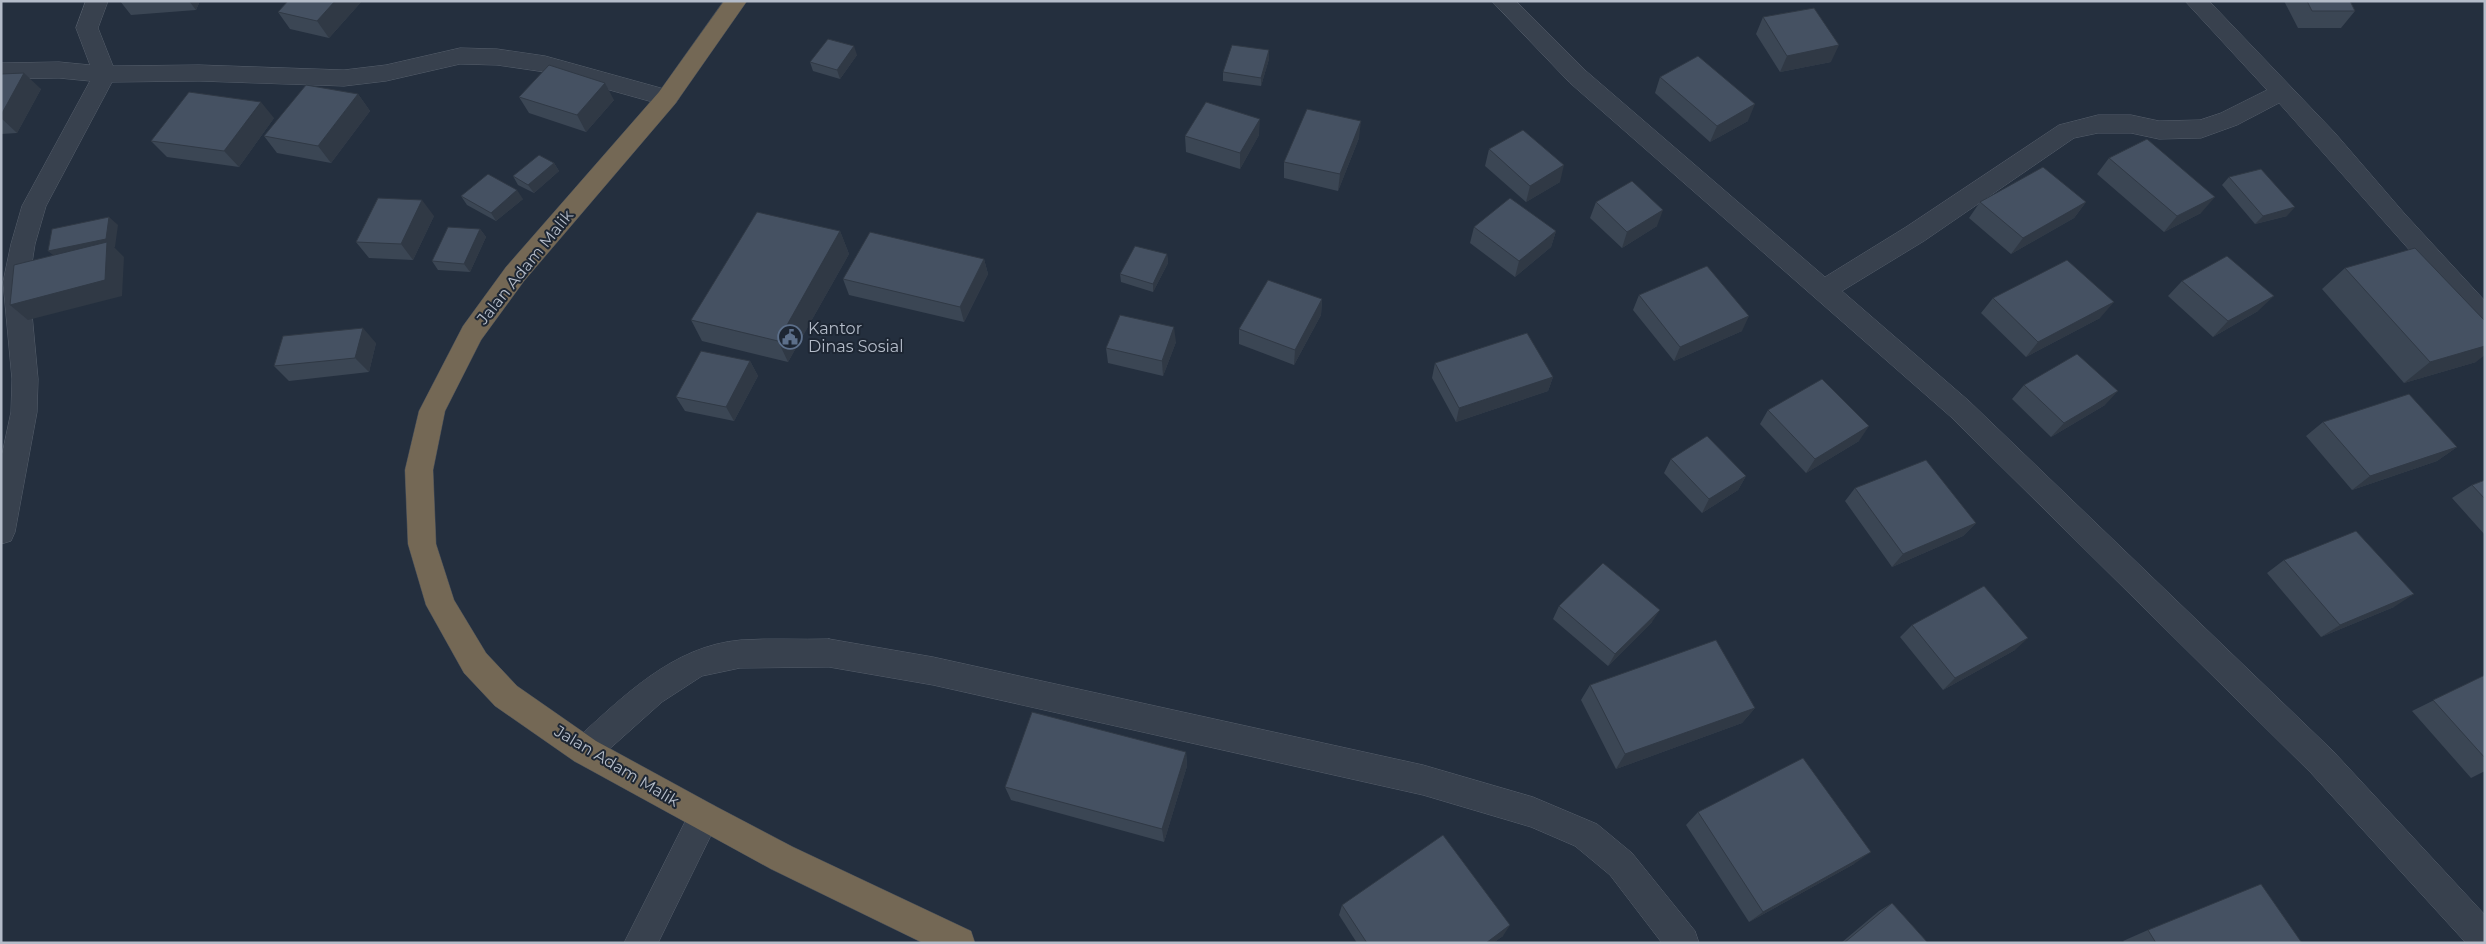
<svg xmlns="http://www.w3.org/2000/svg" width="2486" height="944" viewBox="0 0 2486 944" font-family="Montserrat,sans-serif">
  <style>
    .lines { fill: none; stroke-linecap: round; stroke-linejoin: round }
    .minor-casing { stroke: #565f6c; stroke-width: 1 }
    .highway-casing { stroke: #434c59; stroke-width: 1 }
    .minor { fill: #38414e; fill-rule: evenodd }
    .highway { fill: #746855; fill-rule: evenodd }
    .wall { fill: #3b4654 }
    .shaded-wall { fill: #303945 }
    .building { fill: #455162; stroke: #303945 }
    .labels { text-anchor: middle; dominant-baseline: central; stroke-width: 4; stroke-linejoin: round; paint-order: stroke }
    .street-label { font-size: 16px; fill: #b4bcc9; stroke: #1d2633 }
    .poi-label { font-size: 16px; fill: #b4bcc9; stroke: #1d2633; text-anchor: start }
  </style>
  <rect width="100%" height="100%" fill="#242f3e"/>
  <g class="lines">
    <g class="minor-casing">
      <path id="minor" d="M86,1H108L98,28L113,66L199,65L344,70L386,65L460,48L497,49L545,56L675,92L679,98L675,104L667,106L545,72L497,65L460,64L386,81L344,86L199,81L112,82L46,206L35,244L29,282L38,379L37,412L15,532L11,541L1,544V459L11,412L12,379L3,282L11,244L22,206L90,81L59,78L1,79V63L59,62L90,65L76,28Z
        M1492,1H1516L1586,71L1825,277L1906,227L2059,125L2098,115H2131L2159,121L2200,120L2221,113L2267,90L2185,1H2209L2335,133L2404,213L2485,301V328L2476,325L2279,103L2237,125L2201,138L2159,139L2131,133H2098L2074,138L1924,241L1842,291L1969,401L2333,751L2485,915V943H2466L2311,773L1951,417L1570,83Z
        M829,639L933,657L1423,765L1533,797L1597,824L1632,853L1695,931L1699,943H1662L1610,875L1575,846L1531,827L1423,795L933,685L829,667L740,668L702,676L662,702L596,761L585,766L574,761L570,751L574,741C623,697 672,646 741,640C770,638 800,640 829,639Z
        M704,801L715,806L720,817L658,943H624L693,806Z"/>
    </g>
    <g class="highway-casing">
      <path id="highway" d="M724,1H747L675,104L524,281L481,340L445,411L433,470L436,544L454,600L486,653L517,686L596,741L715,806L793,847L971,931L975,943H923L771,869L574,761L495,706L464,673L426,605L408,544L405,470L419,411L463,326L506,267L659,92Z"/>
    </g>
    <use href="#minor" class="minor"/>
    <use href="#highway" class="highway"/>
  </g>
  <path class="wall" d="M120,1H200L196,10L131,15Z
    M288,1H362L329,38L290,29L278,12Z
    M2284,1H2350L2355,11L2341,28H2298Z
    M1763,17L1831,62L1780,72L1756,34Z
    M1269,50V59L1261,86L1223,81V72Z
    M857,55L840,79L813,71L810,62Z
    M1,74L41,89L17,133L1,134Z
    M1660,77L1748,121L1710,142L1655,93Z
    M358,94L370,111L331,163L277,153L264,136Z
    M519,97L614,100L586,132L529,113Z
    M274,118L239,167L167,157L151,141Z
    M1259,135L1240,169L1186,152L1185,136Z
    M1359,138L1338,191L1284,178V162Z
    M1489,149L1560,182L1526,202L1485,166Z
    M2109,158L2201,213L2164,232L2097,174Z
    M554,163L559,171L534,193L518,185L513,176Z
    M2229,177L2287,216L2255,224L2222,185Z
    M461,196L523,199L496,221L467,205Z
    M1596,202L1657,226L1622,248L1590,218Z
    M1980,202H2086L2074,218L2011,254L1969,218Z
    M434,216L413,260L369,258L356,242Z
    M1474,227L1556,231L1551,247L1515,277L1470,243Z
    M480,229L486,237L470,272L438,270L432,261Z
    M840,231L849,254L788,362L702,341L691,320Z
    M1167,254L1168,263L1153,292L1121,282L1120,274Z
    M984,259L988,274L964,322L849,295L843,279Z
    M2345,268L2476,362L2404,383L2322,289Z
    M2182,281L2258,311L2213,337L2168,296Z
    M1639,295L1742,331L1674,361L1633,310Z
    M1993,298L2100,318L2026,357L1981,313Z
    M1322,299L1321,315L1294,365L1239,344V329Z
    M1176,342L1163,376L1108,363L1106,348Z
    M376,343L369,372L289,381L274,366Z
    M750,361L758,376L734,421L685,411L676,397Z
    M1435,363L1553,377L1548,391L1456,422L1432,378Z
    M2024,385L2105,405L2051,437L2012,399Z
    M1768,410L1859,441L1806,473L1760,424Z
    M2323,422L2457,447L2437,461L2352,490L2306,436Z
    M1671,459L1746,476L1738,490L1702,513L1664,473Z
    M2485,480V535L2452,498L2472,485Z
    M1855,488L1976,523L1963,536L1892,567L1845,501Z
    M2284,560L2394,607L2321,637L2267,573Z
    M1559,606L1652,622L1608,666L1553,619Z
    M1912,625L2015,650L1943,690L1900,637Z
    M2485,675V771L2471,778L2412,711Z
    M1590,685L1755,708L1742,723L1616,769L1581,700Z
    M1186,752L1187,766L1164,842L1011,800L1005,787Z
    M1698,812L1854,864L1749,922L1686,825Z
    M1892,903L1928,943H1841L1879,911Z
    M1342,905L1503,936L1493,943H1357L1339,915Z
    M2148,930L2302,943H2125L2123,941Z"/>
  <path class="shaded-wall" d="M189,1H200L196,10Z
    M335,1H362L329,38L317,21Z
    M1839,45L1831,62L1780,72L1787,56Z
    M854,46L857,55L840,79L837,70Z
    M1269,50V59L1261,86V78Z
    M24,73L41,89L17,133L1,118V115Z
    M605,83L614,100L586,132L577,115Z
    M358,94L370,111L331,163L318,146Z
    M261,102L274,118L239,167L224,151Z
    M1755,104L1748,121L1710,142L1717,126Z
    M1260,119L1259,135L1240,169V153Z
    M1361,121L1359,138L1338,191L1340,174Z
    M554,163L559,171L534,193L528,185Z
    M1564,165L1560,182L1526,202L1530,186Z
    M517,190L523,199L496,221L491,213Z
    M2215,197L2201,213L2164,232L2177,216Z
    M422,200L434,216L413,260L401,244Z
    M2086,202L2074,218L2011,254L2023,238Z
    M2295,207L2287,216L2255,224L2263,216Z
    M1663,210L1657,226L1622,248L1627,232Z
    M109,217L118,225L115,247H114L124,257L122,296L28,320L10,305L58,259L48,251Z
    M480,229L486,237L470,272L464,264Z
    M840,231L849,254L788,362L778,341Z
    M1556,231L1551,247L1515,277L1519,261Z
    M1167,254L1168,263L1153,292V284Z
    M984,259L988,274L964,322L960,307Z
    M2274,296L2258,311L2213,337L2228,321Z
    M1322,299L1321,315L1294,365L1295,350Z
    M2114,302L2100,318L2026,357L2038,342Z
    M1749,316L1742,331L1674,361L1680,347Z
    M1174,327L1176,342L1163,376L1162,361Z
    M363,328L376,343L369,372L355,358Z
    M2485,346V355L2476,362L2404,383L2430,362Z
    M750,361L758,376L734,421L726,407Z
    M1553,377L1548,391L1456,422L1459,408Z
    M2118,391L2105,405L2051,437L2064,423Z
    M1869,426L1859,441L1806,473L1815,459Z
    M2457,447L2437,461L2352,490L2370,476Z
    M1746,476L1738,490L1702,513L1709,499Z
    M1976,523L1963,536L1892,567L1903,554Z
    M2414,594L2394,607L2321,637L2340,625Z
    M1660,610L1652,622L1608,666L1615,654Z
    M2028,638L2015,650L1943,690L1955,678Z
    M1755,708L1742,723L1616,769L1625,754Z
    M1186,752L1187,766L1164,842L1162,829Z
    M1871,852L1854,864L1749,922L1763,912Z
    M1510,925L1503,936L1493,943H1486Z"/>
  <path class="building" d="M288,1H335L317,21L278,12Z
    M2307,1H2350L2355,11H2312Z
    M1814,8L1839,45L1787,56L1763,17Z
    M828,39L854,46L837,70L810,62Z
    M1232,45L1269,50L1261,78L1223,72Z
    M1698,56L1755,104L1717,126L1660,77Z
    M549,65L605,83L577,115L519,97Z
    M24,73L1,115V74Z
    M306,85L358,94L318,146L264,136Z
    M189,92L261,102L224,151L151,141Z
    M1206,102L1260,119L1240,153L1185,136Z
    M1307,109L1361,121L1340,174L1284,162Z
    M1523,130L1564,165L1530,186L1489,149Z
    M2147,139L2215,197L2177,216L2109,158Z
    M539,155L554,163L528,185L513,176Z
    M2043,167L2086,202L2023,238L1980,202Z
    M2261,169L2295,207L2263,216L2229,177Z
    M488,174L517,190L491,213L461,196Z
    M1632,181L1663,210L1627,232L1596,202Z
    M378,198L422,200L401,244L356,242Z
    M1510,198L1556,231L1519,261L1474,227Z
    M757,212L840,231L778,341L691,320Z
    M109,217L106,239L48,251L52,229Z
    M448,227L480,229L464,264L432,261Z
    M870,232L984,259L960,307L843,279Z
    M107,242L105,280L10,305L14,265Z
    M1135,246L1167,254L1153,284L1120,274Z
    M2415,248L2485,321V346L2430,362L2345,268Z
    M2227,256L2274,296L2228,321L2182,281Z
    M2067,260L2114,302L2038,342L1993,298Z
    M1707,266L1749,316L1680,347L1639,295Z
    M1268,280L1322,299L1295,350L1239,329Z
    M1120,315L1174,327L1162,361L1106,348Z
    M363,328L355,358L274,366L283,336Z
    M1527,333L1553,377L1459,408L1435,363Z
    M701,351L750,361L726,407L676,397Z
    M2077,354L2118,391L2064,423L2024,385Z
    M1822,379L1869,426L1815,459L1768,410Z
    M2409,394L2457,447L2370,476L2323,422Z
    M1707,436L1746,476L1709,499L1671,459Z
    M1926,460L1976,523L1903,554L1855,488Z
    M2485,480V499L2472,485Z
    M2356,531L2414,594L2340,625L2284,560Z
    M1603,563L1660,610L1615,654L1559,606Z
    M1984,586L2028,638L1955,678L1912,625Z
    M1716,640L1755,708L1625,754L1590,685Z
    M2485,675V758L2433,700Z
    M1032,712L1186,752L1162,829L1005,787Z
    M1803,758L1871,852L1763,912L1698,812Z
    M1443,835L1510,925L1486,943H1367L1342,905Z
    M2261,884L2302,943H2156L2148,930Z
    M1892,903L1928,943H1844Z"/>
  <defs>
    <g id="civic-ring" transform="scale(1.25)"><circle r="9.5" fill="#1d2633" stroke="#5c6f8a" stroke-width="1.5"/><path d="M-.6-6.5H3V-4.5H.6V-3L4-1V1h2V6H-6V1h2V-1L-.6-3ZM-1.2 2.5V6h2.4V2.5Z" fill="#5c6f8a"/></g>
  </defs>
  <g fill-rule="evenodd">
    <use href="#civic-ring" x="790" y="337"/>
  </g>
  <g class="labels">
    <g class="street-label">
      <text transform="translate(525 267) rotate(-51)">Jalan Adam Malik</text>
      <text transform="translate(617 766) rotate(31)">Jalan Adam Malik</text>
    </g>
    <g class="poi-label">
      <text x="808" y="328">Kantor<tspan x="808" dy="18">Dinas Sosial</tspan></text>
    </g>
  </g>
  <rect width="2486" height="944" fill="none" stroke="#b4bcc9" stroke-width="5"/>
</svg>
